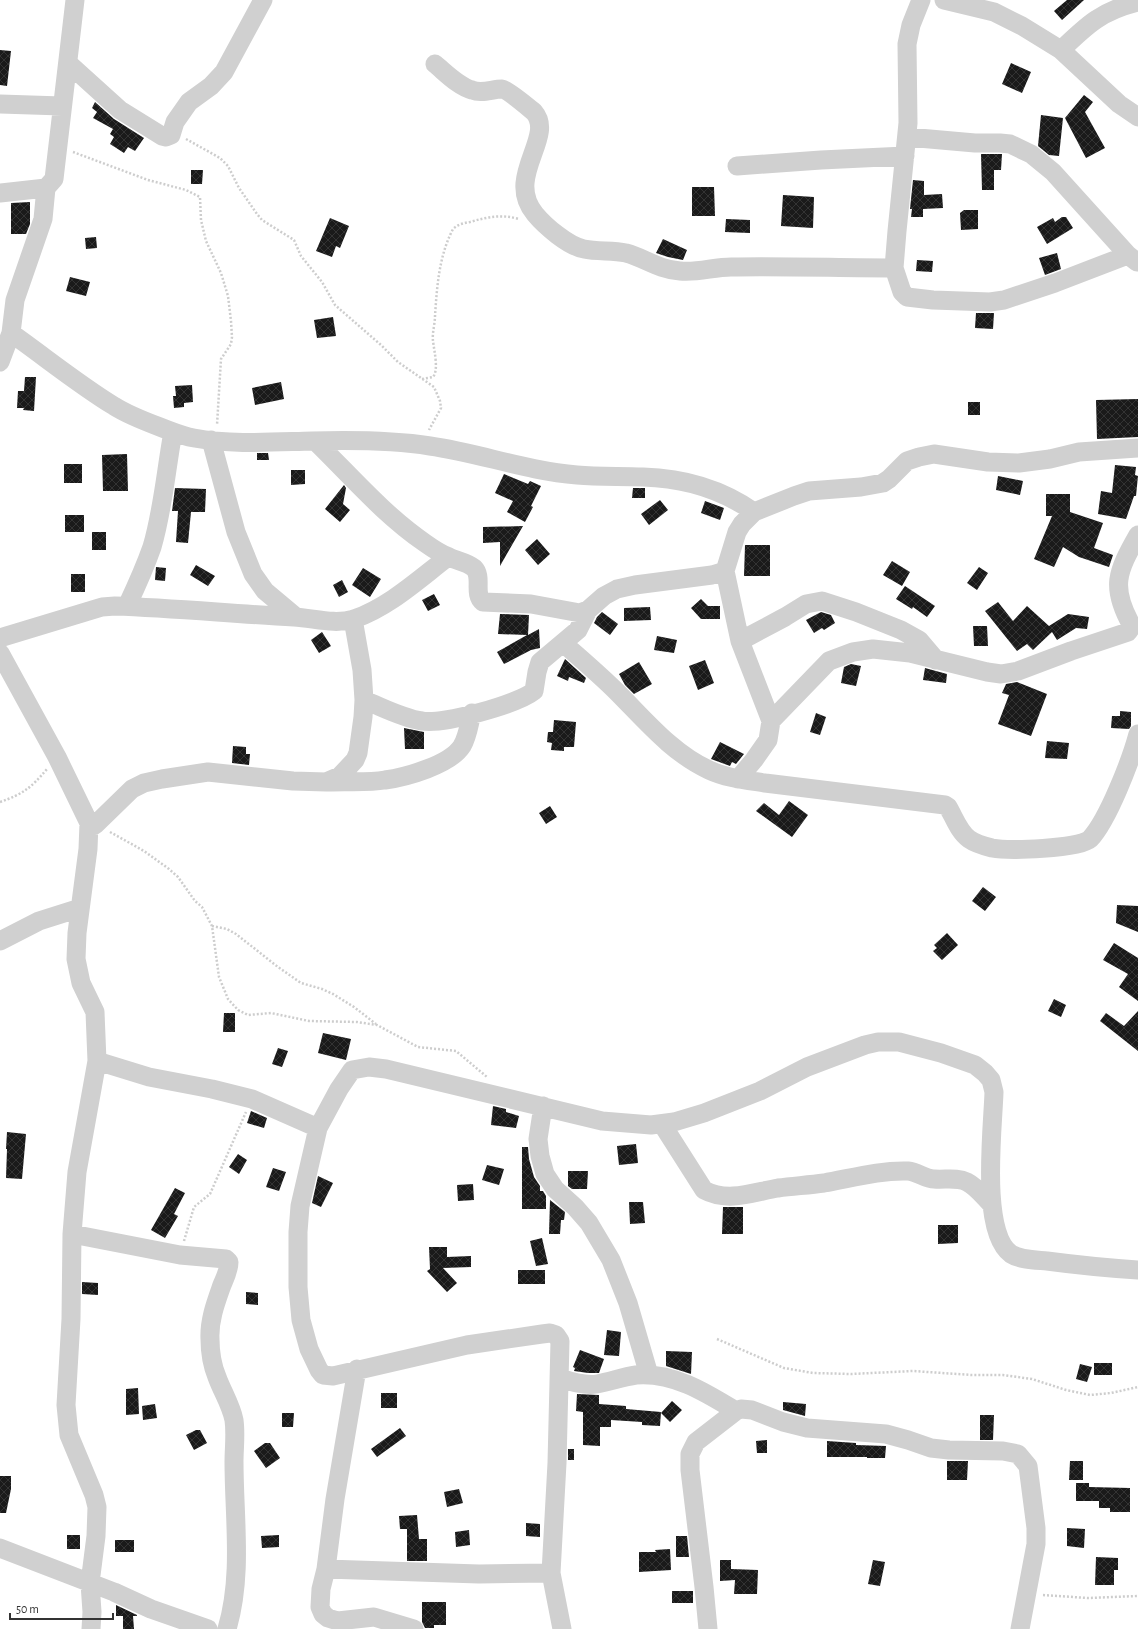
<svg xmlns="http://www.w3.org/2000/svg" width="1138" height="1629" viewBox="0 0 1138 1629" font-family="'Alegreya Sans',sans-serif">
  <style>
    .building { fill: url(#building-cross-hatch) }
    .lines { fill: none; stroke-linecap: round; stroke-linejoin: round }
    .path { stroke: #cdcdcd; stroke-width: 2.5; stroke-dasharray: 2 2; stroke-linecap: butt }
    .minor { stroke: #d0d0d0; stroke-width: 19 }
  </style>
  <defs>
    <pattern id="building-cross-hatch" width="8" height="8" patternUnits="userSpaceOnUse"><rect width="8" height="8" fill="#1a1a1a"/><path d="M0 0l8 8M0 8l8-8" fill="none" stroke="#333"/></pattern>
  </defs>
  <rect width="100%" height="100%" fill="#fff"/>
  <path class="building" d="M1067,0H1084L1062,20L1054,11Z
    M0,50L11,51L7,86L0,85Z
    M1011,63L1031,72L1022,93L1002,84Z
    M1084,95L1093,102L1085,112L1105,148L1086,158L1065,118Z
    M95,102L114,119L144,138L135,151L128,147L124,153L110,144L114,137L110,134L113,129L93,118L97,112L92,108Z
    M1041,115L1063,118L1059,156L1049,155L1038,146Z
    M981,154H1002L1001,170H994V190H982Z
    M191,170H203L202,184H191Z
    M913,180L924,181V195L942,194L943,208L923,209V217H911L912,209H910Z
    M692,187H714L715,216H692Z
    M783,195L814,197L813,228L781,226Z
    M30,202V224L26,234H11V203Z
    M964,210H978V229L961,230L960,213Z
    M1062,217H1066L1073,228L1047,244L1037,227L1053,218L1055,222Z
    M330,218L349,226L340,248L336,246L332,257L316,251Z
    M726,219L750,220V233L725,232Z
    M96,237L97,248L86,249L85,238Z
    M663,239L687,250L683,260L668,257L656,253Z
    M1057,253L1061,269L1045,275L1039,258Z
    M917,260L933,261L932,272L916,271Z
    M70,277L90,282L86,296L66,291Z
    M976,313H994L993,329L975,328Z
    M333,317L336,336L317,338L314,320Z
    M25,377H36L34,411L23,410L24,408H17L18,391H24Z
    M281,382L284,399L255,405L252,388Z
    M192,385L193,402L184,403V407L174,408L173,396H176L175,386Z
    M1138,399V437L1097,439L1096,400Z
    M968,402H980V415H968Z
    M257,453H268L269,460H257Z
    M127,454L128,491H103L102,455Z
    M64,464H82V483H64Z
    M1115,465L1136,467L1135,475L1138,476L1136,496H1134L1126,519L1098,514L1101,491L1112,493Z
    M291,470H305V484L291,485Z
    M504,474L528,484L530,481L541,486L531,506L533,507L525,522L507,512L513,501L495,493Z
    M998,476L1023,481L1020,495L996,490Z
    M344,485L346,488L343,504L350,510L340,522L325,509Z
    M175,488L206,489L205,512H191L188,543L176,542L178,511H172Z
    M633,488H645V498H632Z
    M1046,494H1070V512L1103,523L1094,548L1113,555L1109,567L1079,557L1063,547L1054,567L1034,559L1052,516H1046Z
    M660,500L668,510L649,525L641,514Z
    M705,501L724,508L720,520L701,513Z
    M65,515H84V532H65Z
    M523,526L500,566V542L483,543V527Z
    M92,532H106V550H92Z
    M537,539L550,554L538,565L525,550Z
    M745,545H770V576H744Z
    M892,561L910,572L902,586L883,575Z
    M196,565L215,576L208,586L190,575Z
    M156,567L166,568L165,581L155,580Z
    M979,567L988,573L977,590L967,583Z
    M363,568L381,579L370,597L352,585Z
    M71,574H85V592H71Z
    M342,580L348,592L339,597L333,585Z
    M905,586L935,606L927,617L913,607L912,609L896,599Z
    M434,594L440,605L428,611L422,600Z
    M701,599L708,606H720V619H701L691,608Z
    M998,602L1013,621L1027,606L1049,626L1068,614L1089,617L1087,629L1076,628L1057,640L1052,632L1033,650L1027,644L1017,651L985,611Z
    M650,607L651,620L624,621V608Z
    M602,612L618,624L610,635L594,623L597,617Z
    M821,612L831,615L835,623L824,630L822,628L814,633L806,620Z
    M500,614L529,615L528,635L539,629L540,648L531,650L504,664L497,652L527,635L498,634Z
    M973,626H987L988,646H974Z
    M322,632L331,646L319,653L311,640Z
    M657,636L677,640L674,653L654,650Z
    M565,659L586,678L584,683L569,677L568,681L557,676Z
    M705,660L714,683L698,690L689,666Z
    M639,662L652,684L634,694L625,685L619,674Z
    M851,664L861,666L856,686L841,683L844,667Z
    M925,668L947,674L946,683L923,680Z
    M1017,682L1047,694L1031,736L998,724L1009,695L1002,693L1006,684Z
    M1120,711L1131,712V726L1129,729L1111,728L1112,716H1120Z
    M816,713L826,717L820,735L810,732Z
    M554,720L576,722L574,747H564V751L551,750L552,743L547,742L548,732H553Z
    M404,728L424,732V749H405Z
    M1047,741L1069,743L1067,759L1045,758Z
    M720,742L744,754L736,764L732,762L730,766L711,759Z
    M233,746L246,747V754H250L249,765L232,763Z
    M789,801L808,815L792,837L756,811L764,803L779,815Z
    M550,806L557,817L546,824L539,813Z
    M983,887L996,897L985,911L972,901Z
    M1117,905L1138,906V932L1116,923Z
    M947,933L958,945L942,960L933,951L937,948L934,945Z
    M1114,943L1138,958V1001L1119,987L1128,974L1103,960Z
    M1054,999L1066,1005L1061,1017L1048,1011Z
    M1138,1011V1051L1100,1021L1106,1013L1124,1026Z
    M224,1013H235V1032H223Z
    M323,1033L351,1039L346,1060L318,1053Z
    M278,1048L288,1051L282,1067L272,1064Z
    M493,1106L506,1109V1112L519,1116L516,1128L491,1125Z
    M251,1111L267,1118L264,1128L247,1123Z
    M7,1132L26,1134L22,1179L6,1178L7,1149H6Z
    M636,1144L638,1163L619,1165L617,1146Z
    M522,1147H528L529,1159L534,1177L540,1186V1191H543L546,1196V1209H522Z
    M238,1154L247,1160L239,1174L229,1167Z
    M487,1165L504,1169L499,1185L482,1180Z
    M273,1168L286,1172L279,1191L266,1187Z
    M568,1171H588L587,1189H572L568,1186Z
    M318,1176L333,1183L321,1207L312,1203Z
    M473,1184L474,1200L458,1201L457,1185Z
    M175,1188L185,1193L174,1214L178,1216L165,1238L151,1230Z
    M550,1200L565,1212L564,1220H561L560,1234H549Z
    M629,1202H643L645,1223L630,1224Z
    M723,1207H743V1234H722Z
    M938,1225H958V1243L938,1244Z
    M542,1238L548,1264L536,1266L530,1241Z
    M429,1247H447V1257L471,1256V1267L443,1268L457,1283L447,1292L427,1271L430,1269Z
    M518,1270H545V1284H518Z
    M82,1282L98,1283V1295L82,1294Z
    M246,1292L258,1293V1305L246,1304Z
    M607,1330L621,1332L619,1356L604,1355Z
    M580,1350L604,1359L599,1373H588L574,1371L575,1368L573,1367Z
    M666,1351L692,1352L691,1374L666,1366Z
    M1094,1363H1112V1375H1094Z
    M1080,1364L1092,1367L1087,1382L1076,1379Z
    M138,1388L139,1414L126,1415V1389Z
    M381,1393H397V1408H381Z
    M577,1394L599,1395V1404L626,1406V1409L661,1412L660,1426L642,1425V1422L611,1420V1427H600V1446L583,1445V1412L576,1411Z
    M672,1401L682,1410L670,1422L661,1413Z
    M783,1402L806,1404L805,1416L783,1410Z
    M155,1404L157,1418L143,1420L142,1406Z
    M282,1413H294L293,1427H282Z
    M980,1415H994L993,1440H980Z
    M400,1428L406,1436L377,1457L371,1449Z
    M196,1430H200L207,1443L194,1450L186,1435Z
    M767,1440V1453H757L756,1441Z
    M827,1441L856,1443V1445L886,1446L885,1458H867V1457H827Z
    M265,1443H270L280,1458L266,1468L254,1451Z
    M568,1449H574V1460H568Z
    M947,1461H968L967,1480H947Z
    M1070,1461H1083V1480H1069Z
    M0,1476H11V1489L6,1513H0Z
    M1076,1483H1089V1487L1130,1488V1512H1110V1508H1099V1501H1076Z
    M459,1489L463,1503L447,1507L444,1492Z
    M417,1515L419,1539H427V1561H407V1529H400L399,1516Z
    M526,1523L540,1524V1537L526,1536Z
    M1067,1528L1085,1529L1084,1548L1067,1546Z
    M469,1530L470,1545L456,1547L455,1532Z
    M67,1535H80V1549H67Z
    M279,1535V1547L262,1548L261,1536Z
    M676,1536H687L689,1557H676Z
    M115,1540H134V1552H115Z
    M670,1549L671,1570L639,1572V1552H656L655,1550Z
    M1096,1557L1118,1558V1570H1114V1585H1095Z
    M720,1560H731V1569L758,1570L757,1594H734L735,1580L720,1581Z
    M873,1560L885,1562L880,1586L868,1584Z
    M672,1591H693V1603H672Z
    M422,1602H446V1625H434V1628H425L422,1622Z
    M116,1605L137,1615V1616H133L134,1629H123V1616H116Z"/>
  <g class="lines">
    <path class="path" d="M186,139L220,158L228,166L239,188L257,214L262,220L294,240L301,256L322,282L335,305L381,345L398,362L434,387L440,401L441,408L429,430
      M73,152L148,180L186,190L200,197L201,220L206,241L221,273L228,296L231,321L232,337L231,344L221,359L217,425
      M422,379L433,377C439,370 434,350 433,341C432,333 435,324 435,316C437,286 439,256 453,229C458,224 464,223 470,222C487,217 502,214 519,219
      M0,802C23,794 31,788 47,769
      M110,832L144,851L169,869L178,877L195,901L202,907L212,926L219,977L228,999L238,1010L248,1015L271,1013L309,1021L357,1022L377,1025L418,1047L456,1051L487,1077
      M212,926L227,929L236,934L278,967L301,983L322,989L333,994L354,1007L376,1024
      M184,1241L194,1207L210,1194L246,1112
      M717,1339L784,1368L813,1373L851,1374L913,1371L972,1375H1003L1032,1379L1066,1390L1090,1395L1111,1393L1138,1387
      M1043,1595L1088,1598L1138,1596"/>
    <path class="minor" d="M921,0L911,25L907,44L908,123L897,231L894,268L902,292L907,297L933,300L990,302L1004,300L1055,283L1128,255
      M944,0L994,12L1022,26L1061,50L1119,104L1138,117
      M1061,50C1087,25 1101,11 1138,2
      M68,63L120,110L162,136L166,137L171,135L175,122L189,102L211,86L224,72L263,0
      M435,64C446,73 458,86 472,90C482,94 492,89 502,89C508,90 529,108 534,112C556,137 504,177 535,214C545,226 568,246 584,249C598,252 612,250 626,253C645,258 657,269 680,271C697,273 714,267 731,267C785,266 840,268 894,268
      M0,104L62,106
      M907,137L975,143H1000L1010,144L1031,154L1053,172L1128,255L1137,262
      M737,166L821,160L905,156
      M0,193L46,188L54,179L75,0
      M11,333C45,357 78,384 114,406C128,415 144,421 160,427C171,431 182,436 194,438C232,445 273,442 312,441C350,440 392,440 430,446C479,453 527,471 577,475C599,477 621,476 643,477C684,478 721,489 754,512
      M0,362L11,333L15,300L43,219L46,188
      M211,440L236,532L253,574L265,591L296,617
      M315,441C351,476 383,514 425,543C432,548 441,554 449,557C457,561 467,562 474,568C483,577 473,594 483,602L531,604L580,613L588,610L604,596L617,589L635,585L712,575L725,571L737,532L742,524L754,512L794,496L809,491L861,487L883,483L889,479L907,461L919,457L934,454L988,462L1019,463L1050,459L1079,452L1138,448
      M725,571L740,641L771,721L768,740L754,760L738,779
      M127,606C136,587 145,567 152,547C163,510 166,470 173,432
      M0,638L102,607L115,606C175,608 234,614 294,617C314,618 334,625 354,619C389,607 419,579 448,557
      M740,641L785,617L806,604L822,601L856,612L901,630L919,640L936,660
      M563,643C581,659 600,675 617,692C645,720 672,753 709,770C726,778 746,780 765,783L945,805L948,807C954,817 959,832 969,839C976,844 984,846 992,848C1008,851 1079,849 1090,839C1108,820 1131,760 1138,734
      M0,653L57,757L89,823L88,849L77,933L76,959L81,983L95,1012L97,1061L77,1172L72,1234L71,1319L66,1405L69,1435L94,1495L97,1507L96,1536L90,1583L92,1612L91,1629
      M364,700C382,707 402,718 422,721C443,725 518,704 534,691L537,672L540,662L578,630L588,610
      M771,721L829,661L853,652L873,649L910,653L987,672L1001,674L1018,671L1071,651L1128,632L1132,626C1110,587 1117,572 1138,535
      M329,782C347,781 367,783 385,780C406,777 450,765 462,746C468,736 469,724 472,713
      M95,825L132,789L144,783L162,779L208,772L293,781L326,782L340,776L355,760L358,753L363,717L364,700L362,670L353,619
      M0,941L39,921L80,908
      M97,1061L149,1077L212,1089L252,1099L318,1128
      M543,1106L538,1139L540,1156L545,1174L555,1189L575,1207L589,1223L611,1260L628,1303L649,1375
      M662,1124L704,1190C728,1203 754,1192 778,1188C794,1186 809,1185 824,1183C852,1178 880,1170 908,1171C918,1172 925,1179 934,1179C945,1180 957,1177 967,1182C977,1187 984,1197 992,1205
      M72,1234L180,1255L226,1259L229,1262C229,1270 225,1278 222,1285C216,1302 209,1320 210,1339C210,1352 212,1365 217,1377C222,1391 231,1405 234,1420C236,1434 234,1448 234,1462C234,1518 243,1575 227,1629
      M357,1369L335,1499L326,1569L321,1589L320,1607L323,1614L328,1618L338,1621L374,1617L414,1629
      M560,1378C572,1382 585,1386 597,1384C610,1382 622,1377 636,1375C673,1372 705,1392 736,1411
      M0,1548L114,1592L151,1609L208,1629
      M326,1569L479,1574L551,1573
      M562,1629L551,1573L557,1463L560,1341L556,1335L550,1333L542,1334L467,1345L333,1376L323,1375L319,1370L309,1349L301,1320L298,1287V1232L300,1206L318,1128L339,1089L352,1070L369,1067L386,1069L602,1121L651,1125L674,1122L704,1113L760,1091L807,1067L865,1045L878,1042H899L941,1053L975,1065L985,1073L991,1080L994,1092C993,1127 980,1232 1011,1254C1020,1260 1037,1260 1047,1261C1077,1265 1108,1268 1138,1270
      M708,1629L704,1587L690,1470V1454L696,1442L736,1411L741,1409L752,1410L783,1422L807,1428L886,1434L908,1440L931,1448L949,1450L1003,1451L1018,1454L1028,1466L1036,1528V1544L1020,1629"/>
  </g>
  <path d="M10 1613v6h103v-6" fill="none" stroke="#333333" stroke-width="2"/>
  <text x="16" y="1613" font-size="12" fill="#333333" stroke="#ffffff" stroke-width="3" paint-order="stroke">50 m</text>
</svg>
